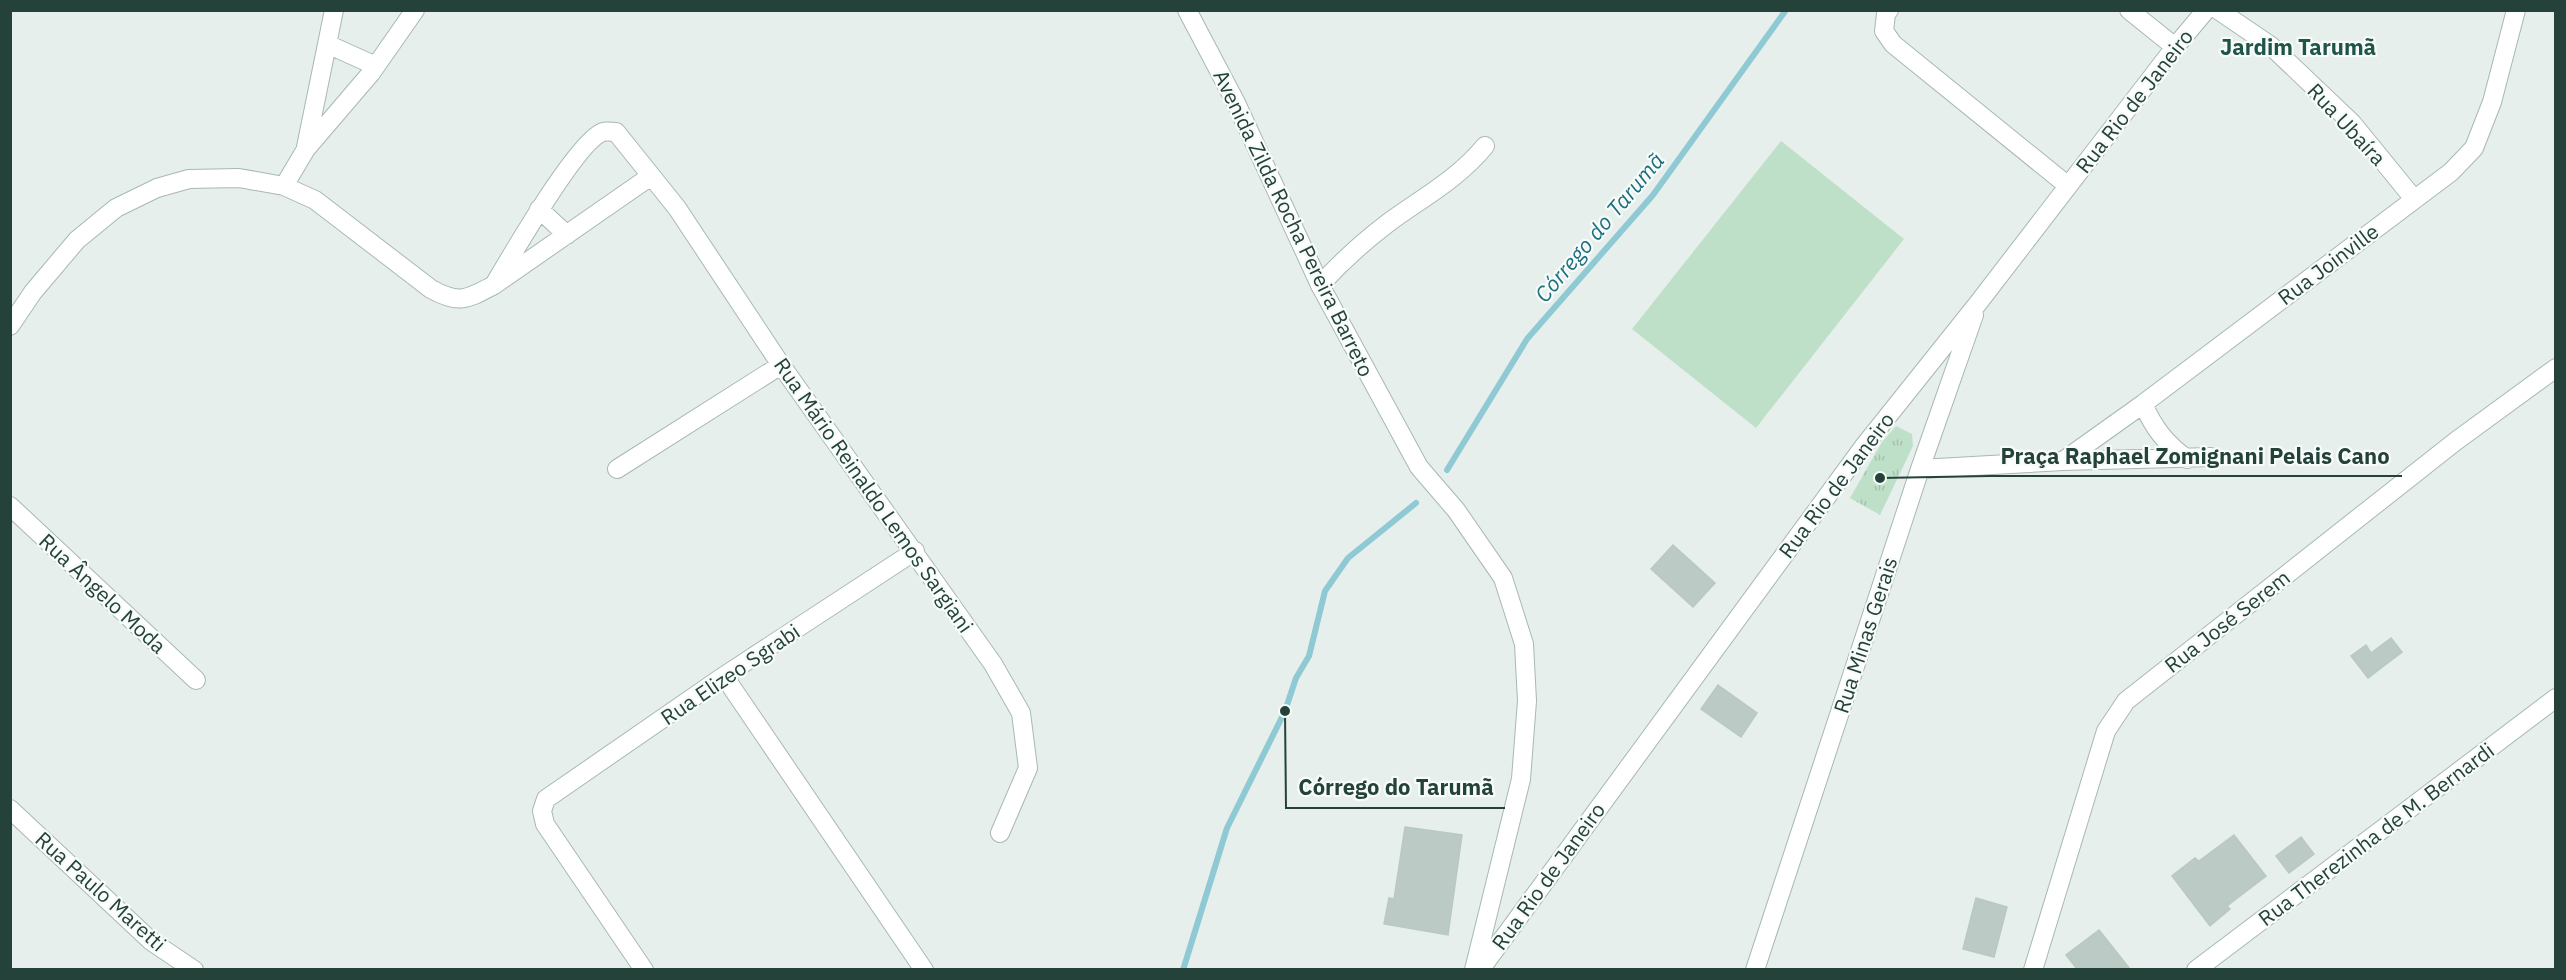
<svg xmlns="http://www.w3.org/2000/svg" width="2566" height="980" viewBox="0 0 2566 980" font-family="'IBM Plex Sans',sans-serif">
  <style>
    .grass { fill: url(#grass-tufts) }
    .pitch { fill: #bfe0c8 }
    .lines { fill: none; stroke-linecap: round; stroke-linejoin: round }
    .stream { stroke: #8ec9d4; stroke-width: 6 }
    .building { fill: #bbcac4; stroke: #b8c9c2; stroke-width: 1.5 }
    .minor-casing { stroke: #a8b8b2; stroke-width: 20 }
    .tertiary-casing { stroke: #a8b8b2; stroke-width: 20 }
    .minor { stroke: #fff; stroke-width: 18 }
    .tertiary { stroke: #fff; stroke-width: 18 }
    .labels { text-anchor: middle; dominant-baseline: central; stroke-width: 4.5; stroke-linejoin: round; paint-order: stroke }
    .street-label { font-size: 21px; fill: #24423a; stroke: #f7fbf9 }
    .neighbourhood-label { font-size: 22px; font-weight: bold; fill: #1f5548; stroke: #f7fbf9 }
    .water-label { font-size: 22px; font-style: italic; fill: #1c6f80; stroke: #f7fbf9 }
    .leader { fill: none; stroke: #24423a; stroke-width: 2 }
    .callout-dot { fill: #24423a; stroke: #f7fbf9; stroke-width: 2 }
    .callout-label { font-size: 22px; text-anchor: middle; font-weight: bold; fill: #24423a; stroke: #f7fbf9; stroke-width: 4.5; stroke-linejoin: round; paint-order: stroke }
  </style>
  <defs>
    <pattern id="grass-tufts" width="24" height="20" patternUnits="userSpaceOnUse" patternTransform="scale(1.5)"><rect width="24" height="20" fill="#bfe0c8"/><path d="M3 7l-1-3M5 7V3M7 7l1-3M15 17l-1-3M17 17v-4M19 17l1-3" fill="none" stroke="#a4c1ad"/></pattern>
  </defs>
  <rect width="100%" height="100%" fill="#e6efeb"/>
  <path class="grass" d="M1896,426L1912,434L1913,446L1880,515L1850,498L1882,442Z"/>
  <path class="pitch" d="M1781,141L1904,239L1756,428L1632,329Z"/>
  <g class="lines">
    <path class="stream" d="M1447,470L1527,339L1653,195L1786,10
      M1183,970L1227,828L1285,711L1296,678L1309,656L1325,591L1348,558L1416,503"/>
  </g>
  <path class="building" d="M1673,545L1715,583L1693,607L1651,569Z
    M2391,638L2402,652L2368,678L2351,656L2366,645L2371,653Z
    M1718,685L1757,713L1741,737L1701,709Z
    M1405,827L1462,835L1448,935L1384,924L1389,898L1394,899Z
    M2234,835L2266,876L2227,906L2230,909L2210,926L2172,876L2195,858L2199,861Z
    M2301,837L2314,854L2289,873L2276,856Z
    M1976,898L2007,907L1994,957L1963,949Z
    M2099,930L2130,969H2077L2066,955Z"/>
  <g class="lines">
    <g class="minor-casing">
      <path id="minor" d="M1889,10L1886,14L1884,31L1893,44L2067,185
        M2129,10L2175,47
        M2218,10L2271,46L2352,123L2414,199
        M327,44L376,66
        M306,147L334,10
        M284,186L306,149L371,73L415,10
        M539,209L567,235
        M494,285C510,258 578,140 603,132C606,131 613,132 616,132L677,208L781,365L993,664L1021,713L1028,768L1000,833
        M1320,285C1341,262 1363,242 1388,223C1422,198 1458,179 1485,146
        M10,326L33,292L77,240L116,208L157,188L189,179L239,178L284,186L295,191L315,200L431,289C460,305 467,299 494,285L651,176
        M2143,404C2154,428 2165,443 2187,459
        M2063,461L2143,404L2451,172L2474,148L2492,102L2516,10
        M617,469L781,365
        M1920,469L2063,461L2211,457
        M10,506L196,680
        M724,676L924,970
        M10,809L151,941L194,970
        M644,970L545,824L542,811L546,799L724,676L915,551
        M1480,970L1864,446L1979,302L2175,47L2206,10
        M1755,970L1920,469L1974,315
        M2033,970L2106,731L2126,701L2456,441L2556,368
        M2196,970L2556,698"/>
    </g>
    <g class="tertiary-casing">
      <path id="tertiary" d="M1187,10L1236,103L1320,285L1419,467L1456,510L1503,578L1524,644L1527,701L1521,779L1474,970"/>
    </g>
    <use href="#minor" class="minor"/>
    <use href="#tertiary" class="tertiary"/>
  </g>
  <g class="labels">
    <g class="street-label">
      <text transform="translate(2134 101) rotate(-52)">Rua Rio de Janeiro</text>
      <text transform="translate(2347 124) rotate(47)">Rua Ubaíra</text>
      <text transform="translate(1294 223) rotate(64)">Avenida Zilda Rocha Pereira Barreto</text>
      <text transform="translate(2328 264) rotate(-37)">Rua Joinville</text>
      <text transform="translate(1836 485) rotate(-53)">Rua Rio de Janeiro</text>
      <text transform="translate(874 495) rotate(55)">Rua Mário Reinaldo Lemos Sargiani</text>
      <text transform="translate(103 593) rotate(43)">Rua Ângelo Moda</text>
      <text transform="translate(2227 621) rotate(-38)">Rua José Serem</text>
      <text transform="translate(1865 635) rotate(-72)">Rua Minas Gerais</text>
      <text transform="translate(730 674) rotate(-34)">Rua Elizeo Sgrabi</text>
      <text transform="translate(2376 834) rotate(-37)">Rua Therezinha de M. Bernardi</text>
      <text transform="translate(1548 876) rotate(-54)">Rua Rio de Janeiro</text>
      <text transform="translate(101 891) rotate(42)">Rua Paulo Maretti</text>
    </g>
    <g class="neighbourhood-label">
      <text x="2298" y="46">Jardim Tarumã</text>
    </g>
    <g class="water-label">
      <text transform="translate(1599 227) rotate(-50)">Córrego do Tarumã</text>
    </g>
  </g>
  <path class="leader" d="M1880 478L1989 476H2402M1285 711L1286 808H1505"/>
  <g class="callout-dot">
    <circle cx="1880" cy="478" r="6"/>
    <circle cx="1285" cy="711" r="6"/>
  </g>
  <g class="callout-label">
    <text x="2195" y="464">Praça Raphael Zomignani Pelais Cano</text>
    <text x="1396" y="795">Córrego do Tarumã</text>
  </g>
  <rect width="2566" height="980" fill="none" stroke="#24423a" stroke-width="24"/>
</svg>
